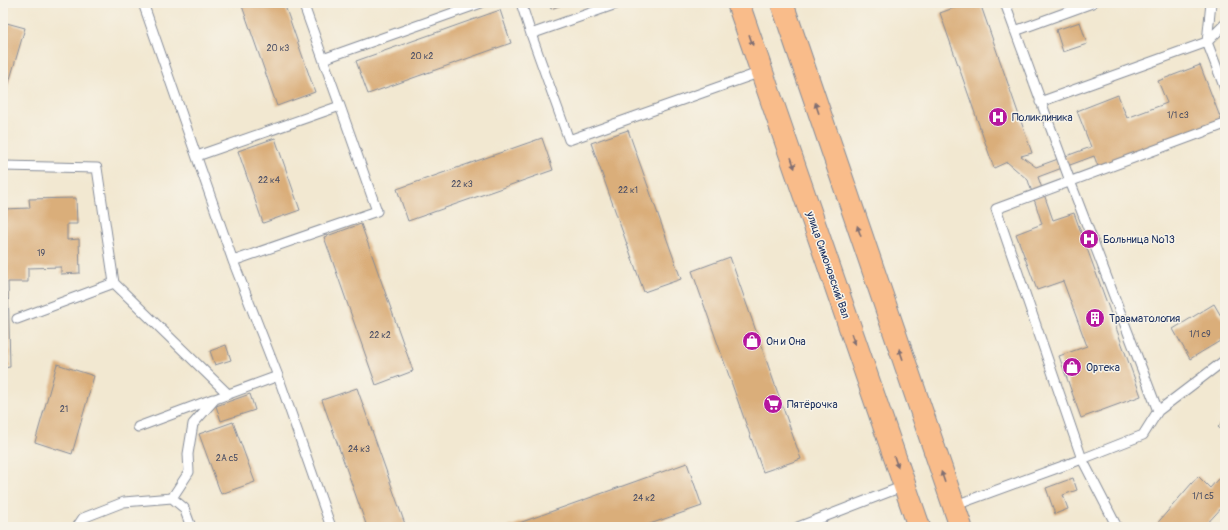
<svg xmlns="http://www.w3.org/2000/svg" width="1228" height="530" viewBox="0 0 1228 530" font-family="Pangolin,sans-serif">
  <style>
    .building { fill: #daae7a }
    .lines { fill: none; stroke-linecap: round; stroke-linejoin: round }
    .lane-casing { stroke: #868c98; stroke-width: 11 }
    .primary-casing { stroke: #868c98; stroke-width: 24 }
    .lane { stroke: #fff; stroke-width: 9 }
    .primary { stroke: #f9bc8a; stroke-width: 22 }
    .oneway { fill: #7f6e72 }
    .labels { text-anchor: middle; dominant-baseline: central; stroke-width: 3; stroke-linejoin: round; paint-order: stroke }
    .number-label { font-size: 9px; fill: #4b4f65 }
    .poi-label { font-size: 11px; fill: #1b2f5e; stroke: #f7f3e8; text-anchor: start }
    .street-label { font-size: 11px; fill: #1b2f5e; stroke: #f7f3e8 }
  </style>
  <rect width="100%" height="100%" fill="#f7f3e8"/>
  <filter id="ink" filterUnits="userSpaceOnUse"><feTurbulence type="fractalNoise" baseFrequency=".025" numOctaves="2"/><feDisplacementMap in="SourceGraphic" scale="8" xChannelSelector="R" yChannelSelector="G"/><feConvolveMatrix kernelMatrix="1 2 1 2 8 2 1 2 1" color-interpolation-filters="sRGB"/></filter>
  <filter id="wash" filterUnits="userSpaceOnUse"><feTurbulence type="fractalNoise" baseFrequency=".012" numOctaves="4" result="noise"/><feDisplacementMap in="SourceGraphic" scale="16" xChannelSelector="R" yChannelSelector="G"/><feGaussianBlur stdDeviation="0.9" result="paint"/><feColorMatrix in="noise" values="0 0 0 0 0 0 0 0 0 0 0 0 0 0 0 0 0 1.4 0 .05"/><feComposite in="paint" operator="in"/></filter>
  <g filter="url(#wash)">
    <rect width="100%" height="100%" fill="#f2e8d1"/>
    <g id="blocks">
      <path class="building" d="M241,3H284L315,92L277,106Z
        M549,3H567L551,9Z
        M967,3H980L1032,153L1021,156L1036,167L1091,147L1077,111L1118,95L1127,118L1167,103L1158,81L1200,65L1222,122L1099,169L1094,156L1038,177L1053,220L1074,213L1141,396L1081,418L1059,356L1087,346L1063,281L1037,290L1016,234L1042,224L1028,180L1007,162L994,168L940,13Z
        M500,10L511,43L368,94L356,61Z
        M3,22L25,28L3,103Z
        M1080,22L1087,44L1063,52L1056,30Z
        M628,130L681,279L644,292L591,143Z
        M275,138L300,210L263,223L238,151Z
        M542,138L553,170L408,221L397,189Z
        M76,198L77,224H67V240L79,239L80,273L61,274V267L28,268V282H8L10,367L3,368V209L30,208L29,199Z
        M361,224L413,371L376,385L324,237Z
        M730,257L801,459L763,472L692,271Z
        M1214,304L1225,323V338L1190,359L1173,329Z
        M226,345L231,360L215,365L210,351Z
        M57,364L94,376L72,454L35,442Z
        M357,388L406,527H367L322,400Z
        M250,394L255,410L221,421L216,406Z
        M1225,419V433L1218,427Z
        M233,422L255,482L221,494L199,434Z
        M687,463L702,506L641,527H508Z
        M1225,471V504L1204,527H1154L1198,476L1210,488Z
        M1073,478L1077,490L1063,495L1068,509L1055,514L1046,488Z"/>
    </g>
  </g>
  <g filter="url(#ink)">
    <use href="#blocks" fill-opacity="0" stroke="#868c98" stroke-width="1"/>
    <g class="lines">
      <g class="lane-casing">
        <path id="lane" d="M143,3L233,261L278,376L331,527
          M521,3L531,34L619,3
          M1005,3L1070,181L1158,411
          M1211,3L1207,42L1225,89
          M1015,31L1092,3
          M531,34L569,140L761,72
          M323,59L481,3
          M1040,102L1207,42L1225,24
          M197,156L340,106L303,3
          M3,166L97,168L114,283L17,319
          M233,261L377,211L340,106
          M114,283L228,394
          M138,427L213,399
          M172,498L189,472L188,454L193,424L215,399L278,376
          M953,506L1082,459L1143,435L1158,411L1225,360
          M77,527L83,518L124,502L172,498L184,508L191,527
          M798,527L904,486
          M1117,527L1082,459L996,209L1225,124"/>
      </g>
      <g class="primary-casing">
        <path id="primary" d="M738,3L919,527
          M782,3L961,527"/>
      </g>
      <use href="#lane" class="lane"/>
      <use href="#primary" class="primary"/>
    </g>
    <defs><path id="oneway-solid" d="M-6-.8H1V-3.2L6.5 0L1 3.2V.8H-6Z"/></defs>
    <g class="oneway">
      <use href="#oneway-solid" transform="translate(751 40) rotate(71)"/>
      <use href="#oneway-solid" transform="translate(817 108) rotate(-109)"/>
      <use href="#oneway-solid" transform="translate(793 163) rotate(71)"/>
      <use href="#oneway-solid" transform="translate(859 231) rotate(-109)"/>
      <use href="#oneway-solid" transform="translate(853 339) rotate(71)"/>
      <use href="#oneway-solid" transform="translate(901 354) rotate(-109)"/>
      <use href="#oneway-solid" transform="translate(896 462) rotate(71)"/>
      <use href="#oneway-solid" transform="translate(943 477) rotate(-109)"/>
    </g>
  </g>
  <defs>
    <g id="hospital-disc" transform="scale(1)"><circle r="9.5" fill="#b5179e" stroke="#f7f3e8"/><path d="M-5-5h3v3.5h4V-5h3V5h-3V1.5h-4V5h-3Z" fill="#fff"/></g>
    <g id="building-disc" transform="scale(1)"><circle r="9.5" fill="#b5179e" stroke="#f7f3e8"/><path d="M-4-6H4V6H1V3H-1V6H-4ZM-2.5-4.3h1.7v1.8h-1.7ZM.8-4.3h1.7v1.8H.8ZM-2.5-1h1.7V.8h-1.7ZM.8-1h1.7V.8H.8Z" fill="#fff"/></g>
    <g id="shop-disc" transform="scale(1)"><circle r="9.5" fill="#b5179e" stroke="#f7f3e8"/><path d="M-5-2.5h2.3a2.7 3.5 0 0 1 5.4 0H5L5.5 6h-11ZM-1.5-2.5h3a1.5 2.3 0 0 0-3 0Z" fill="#fff"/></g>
    <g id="supermarket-disc" transform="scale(1)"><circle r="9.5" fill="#b5179e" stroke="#f7f3e8"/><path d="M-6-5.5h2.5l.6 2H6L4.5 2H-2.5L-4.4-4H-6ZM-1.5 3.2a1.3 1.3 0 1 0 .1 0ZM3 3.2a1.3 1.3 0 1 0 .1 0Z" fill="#fff"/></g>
  </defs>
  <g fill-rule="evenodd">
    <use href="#hospital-disc" x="998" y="117"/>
    <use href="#hospital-disc" x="1089" y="239"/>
    <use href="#building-disc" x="1095" y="318"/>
    <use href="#shop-disc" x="752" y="341"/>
    <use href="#shop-disc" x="1072" y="367"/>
    <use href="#supermarket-disc" x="773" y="404"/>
  </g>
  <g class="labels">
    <g class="number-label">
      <text x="278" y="48">20 к3</text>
      <text x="422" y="56">20 к2</text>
      <text x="1178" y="115">1/1 с3</text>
      <text x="269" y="180">22 к4</text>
      <text x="462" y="184">22 к3</text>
      <text x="628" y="190">22 к1</text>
      <text x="41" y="253">19</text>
      <text x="1200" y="334">1/1 с9</text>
      <text x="380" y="335">22 к2</text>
      <text x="64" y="409">21</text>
      <text x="359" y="449">24 к3</text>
      <text x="227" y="458">2А с5</text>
      <text x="1203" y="496">1/1 с5</text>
      <text x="644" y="498">24 к2</text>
    </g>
    <g class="poi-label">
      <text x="1012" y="117">Поликлиника</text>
      <text x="1103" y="239">Больница №13</text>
      <text x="1109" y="318">Травматология</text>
      <text x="766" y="341">Он и Она</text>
      <text x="1086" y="367">Ортека</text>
      <text x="787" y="404">Пятёрочка</text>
    </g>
    <g class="street-label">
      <text transform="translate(828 265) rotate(71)">улица Симоновский Вал</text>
    </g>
  </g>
  <rect width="1228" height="530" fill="none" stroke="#f7f3e8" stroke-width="16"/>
</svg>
